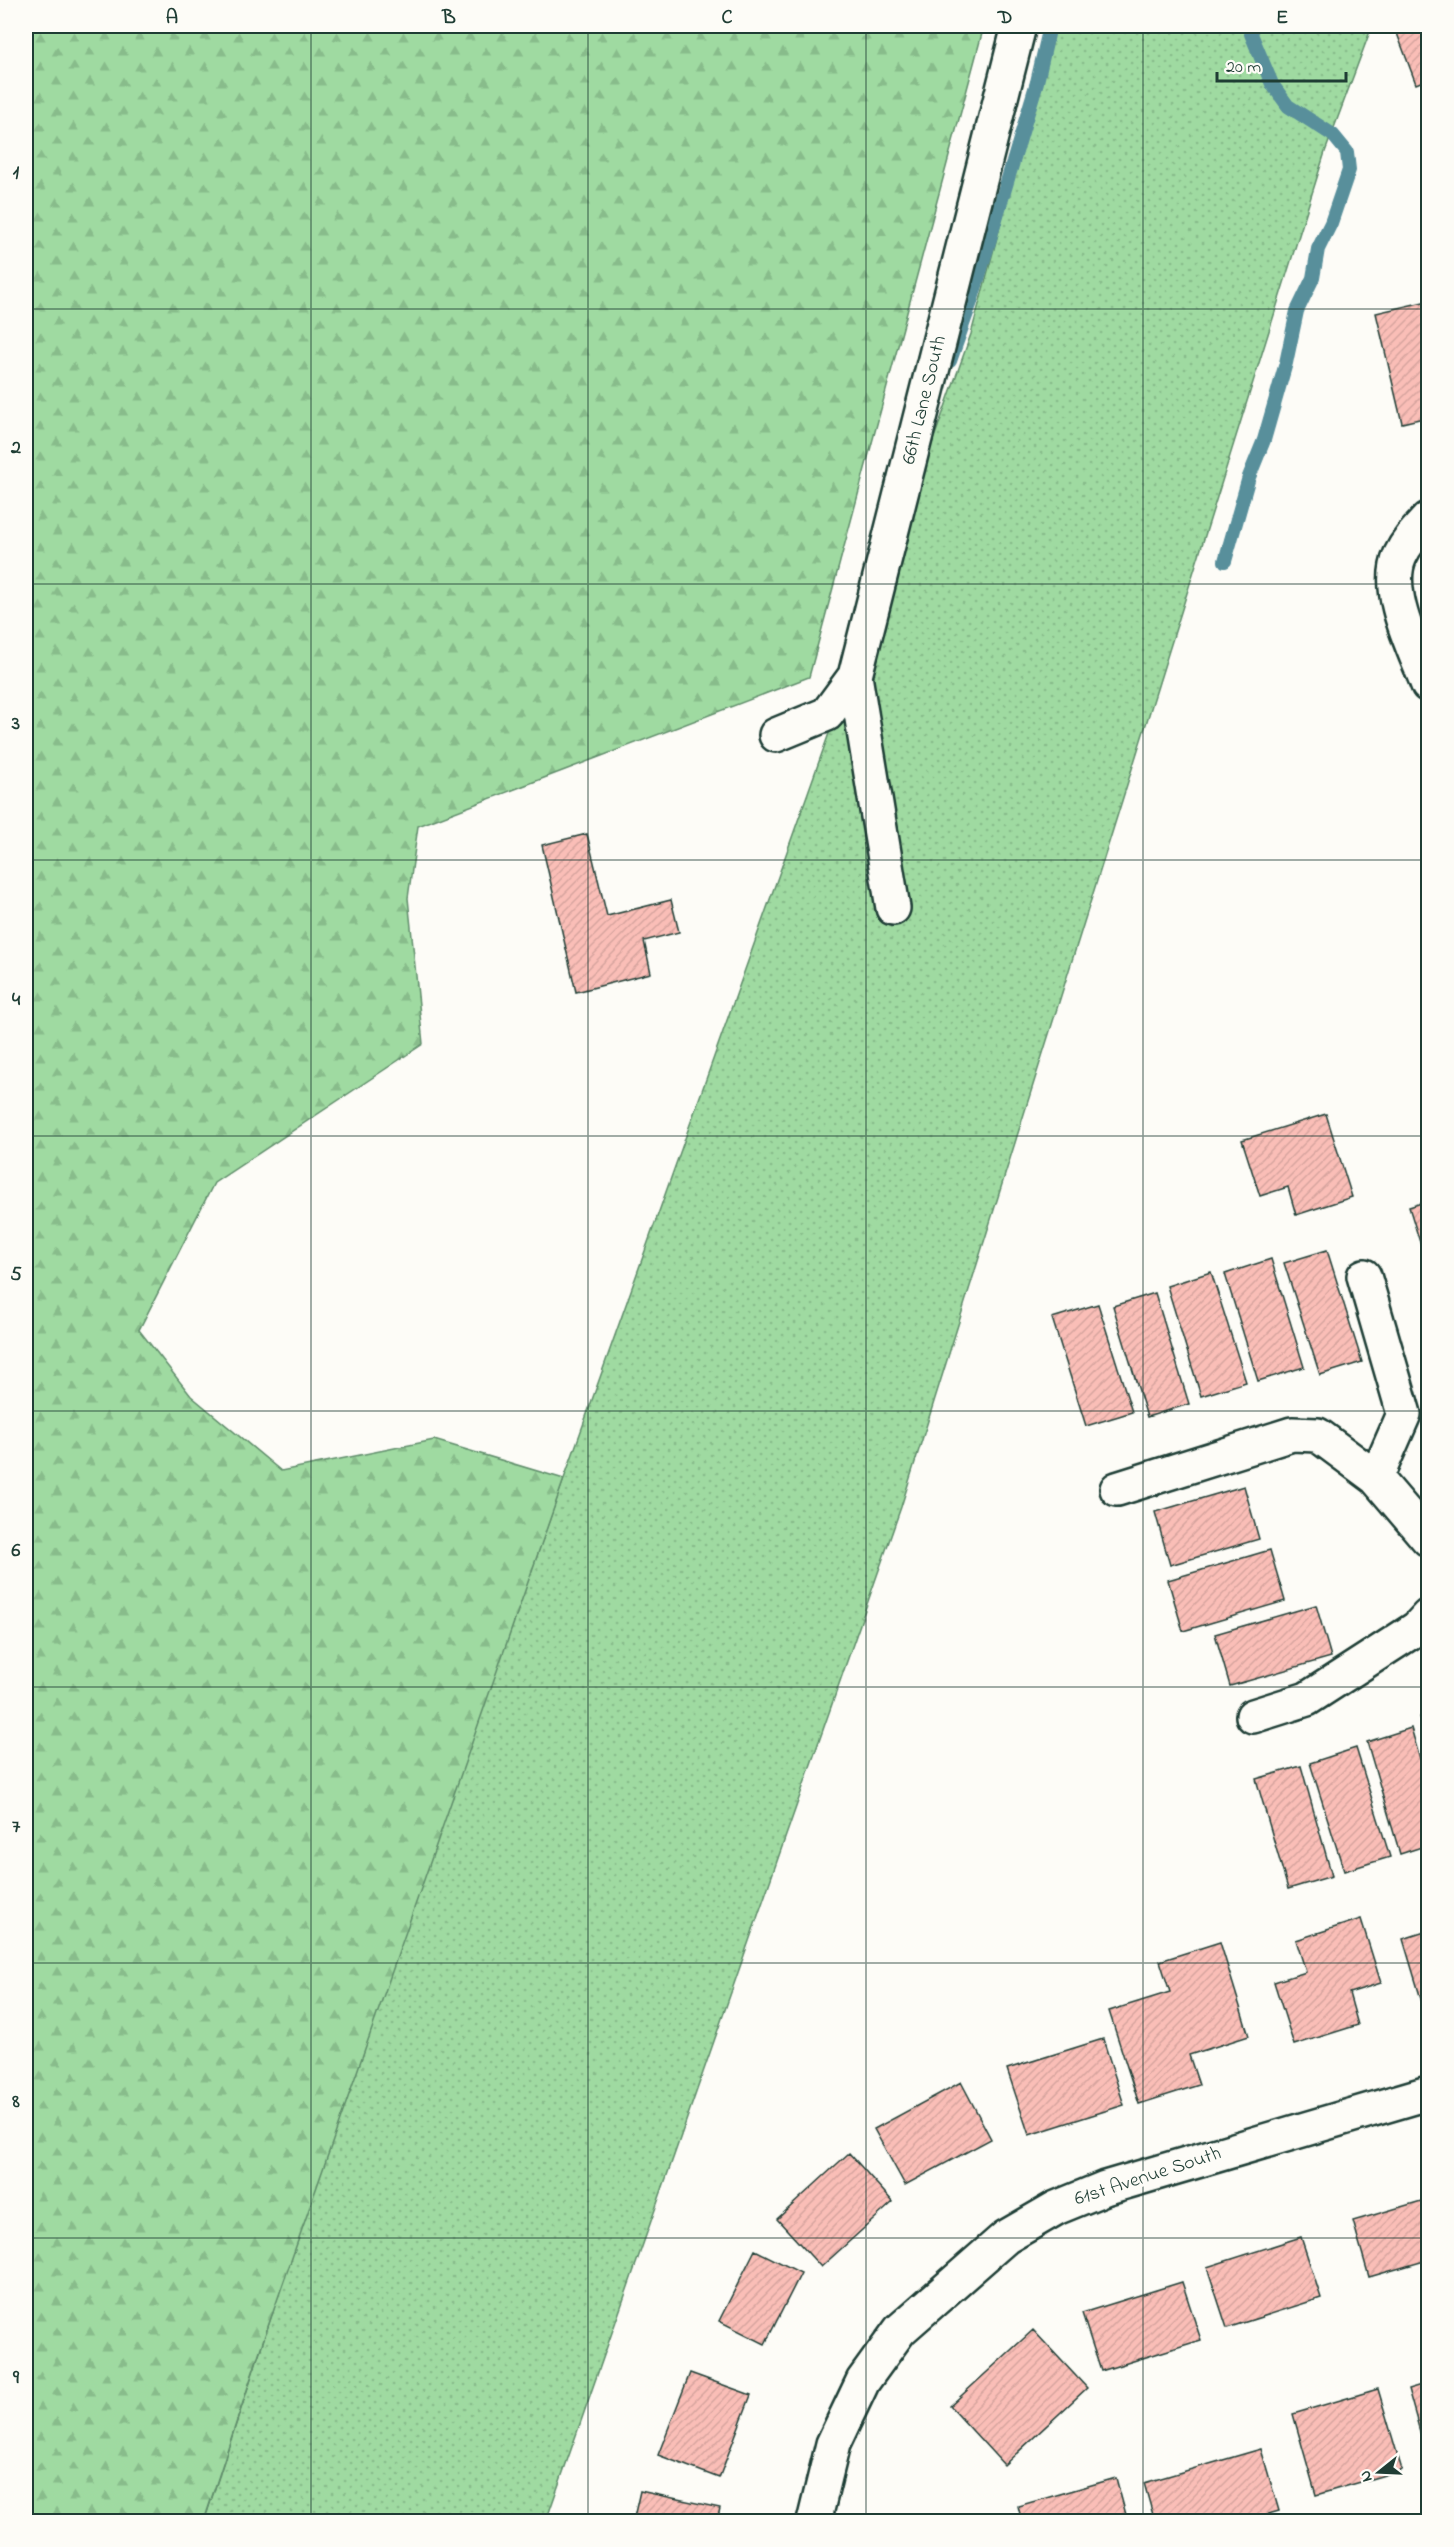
<svg xmlns="http://www.w3.org/2000/svg" width="1454" height="2547" viewBox="0 0 1454 2547" font-family="'Indie Flower',sans-serif">
  <style>
    .grass { fill: url(#grass-dots); stroke: #5f8c6a; stroke-width: 1.5 }
    .forest { fill: url(#forest-firs); stroke: #5f8c6a; stroke-width: 1.5 }
    .lines { fill: none; stroke-linecap: round; stroke-linejoin: round }
    .stream { stroke: #598f9b; stroke-width: 14 }
    .building { fill: url(#building-hatch); stroke: #1f3d34; stroke-width: 1.5 }
    .minor-casing { stroke: #1f3d34; stroke-width: 38 }
    .minor { stroke: #fdfcf7; stroke-width: 33 }
    .grid { fill: none; stroke: #1f3d34; stroke-width: 1.5; stroke-opacity: 0.55 }
    .labels { text-anchor: middle; dominant-baseline: central; stroke-width: 6; stroke-linejoin: round; paint-order: stroke }
    .street-label { font-size: 20px; fill: #1f3d34; stroke: #fdfcf7 }
    .neatline { fill: none; stroke: #1f3d34; stroke-width: 2 }
    .grid-label { font-size: 20px; text-anchor: middle; font-weight: bold; fill: #1f3d34 }
  </style>
  <defs>
    <pattern id="grass-dots" width="8" height="8" patternUnits="userSpaceOnUse" patternTransform="scale(1.5)"><rect width="8" height="8" fill="#9fdaa1"/><path d="M2 2h.1M6 6h.1" fill="none" stroke="#88bc8b" stroke-width="1.8" stroke-linecap="round"/></pattern>
    <pattern id="forest-firs" width="22" height="20" patternUnits="userSpaceOnUse" patternTransform="scale(1.5)"><rect width="22" height="20" fill="#9fdaa1"/><path d="M5 1l3.5 6h-7zM16 11l3.5 6h-7z" fill="#88bc8b"/></pattern>
    <pattern id="building-hatch" width="6" height="6" patternUnits="userSpaceOnUse" patternTransform="scale(1.5)"><rect width="6" height="6" fill="#fabeb7"/><path d="M-1 1l2-2M0 6l6-6M5 7l2-2" fill="none" stroke="#d6a49e"/></pattern>
  </defs>
  <rect width="100%" height="100%" fill="#fdfcf7"/>
  <filter id="ink" filterUnits="userSpaceOnUse"><feTurbulence type="fractalNoise" baseFrequency=".0167" numOctaves="2"/><feDisplacementMap in="SourceGraphic" scale="12" xChannelSelector="R" yChannelSelector="G"/><feConvolveMatrix kernelMatrix="1 2 1 2 8 2 1 2 1" color-interpolation-filters="sRGB"/></filter>
  <g filter="url(#ink)">
    <path class="grass" d="M1054,26H1372L1325,152L901,1507L546,2521L204,2522L330,2137L971,334Z"/>
    <path class="forest" d="M26,26H984L809,677L418,826L408,898L423,1044L214,1183L139,1330L191,1396L281,1471L434,1440L564,1479L264,2338L204,2521H26Z"/>
    <g class="lines">
      <path class="stream" d="M950,361L971,302L1037,82L1050,26
        M1225,561L1249,477L1264,440L1286,363L1297,311L1313,278L1318,249L1331,223L1349,170L1347,152L1333,135L1288,106L1272,84L1251,34L1250,26"/>
    </g>
    <path class="building" d="M1401,26H1428V79L1416,84L1395,28Z
      M1428,301V417L1402,423L1376,313Z
      M587,834L607,916L671,900L679,932L644,941L651,973L576,992L542,845Z
      M1326,1114L1352,1197L1296,1215L1288,1187L1260,1196L1242,1140Z
      M1428,1201V1250L1423,1252L1409,1207Z
      M1327,1250L1362,1362L1320,1375L1284,1263Z
      M1271,1259L1304,1367L1258,1381L1225,1274Z
      M1211,1272L1246,1382L1201,1396L1167,1286Z
      M1155,1293L1189,1404L1147,1417L1113,1306Z
      M1098,1304L1132,1412L1086,1426L1052,1318Z
      M1244,1486L1259,1539L1170,1565L1155,1512Z
      M1270,1550L1285,1601L1183,1631L1168,1580Z
      M1316,1605L1331,1657L1230,1686L1215,1634Z
      M1428,1714V1743L1420,1717Z
      M1411,1728L1428,1786V1845L1400,1854L1367,1742Z
      M1356,1748L1390,1857L1344,1871L1310,1763Z
      M1301,1766L1332,1876L1288,1889L1256,1779Z
      M1361,1919L1381,1983L1349,1993L1358,2025L1294,2045L1274,1982L1306,1972L1296,1940Z
      M1428,1931V2008L1424,2009L1403,1939Z
      M1220,1942L1249,2036L1189,2055L1199,2085L1139,2104L1109,2011L1170,1992L1160,1961Z
      M1103,2039L1124,2105L1029,2135L1007,2069Z
      M961,2082L991,2139L905,2185L874,2129Z
      M849,2153L893,2202L821,2267L777,2219Z
      M1428,2199V2260L1369,2277L1353,2221Z
      M1301,2237L1321,2298L1227,2328L1207,2267Z
      M755,2250L801,2273L765,2344L719,2321Z
      M1182,2282L1201,2340L1101,2371L1082,2313Z
      M1033,2330L1087,2388L1004,2465L950,2406Z
      M690,2373L751,2395L719,2478L658,2455Z
      M1428,2383V2460L1408,2389Z
      M1378,2389L1402,2470L1316,2495L1293,2414Z
      M1261,2449L1279,2511L1241,2522H1155L1144,2483Z
      M1116,2478L1128,2522H1022L1018,2506Z
      M640,2491L720,2508L717,2522H633Z"/>
    <g class="lines">
      <g class="minor-casing">
        <path id="minor" d="M1428,519C1417,531 1407,541 1400,556C1384,592 1415,650 1428,685
          M855,676L893,908
          M776,735L827,714L855,676L1019,26
          M1364,1276L1404,1414L1376,1478
          M1117,1489L1292,1434L1318,1435L1376,1478L1428,1539
          M1253,1716L1307,1699L1417,1628L1428,1616
          M814,2522L833,2444L863,2381L900,2330L1006,2237L1056,2208L1105,2188L1428,2093"/>
      </g>
      <use href="#minor" class="minor"/>
    </g>
  </g>
  <path class="grid" d="M311,26V2522M588,26V2522M866,26V2522M1143,26V2522M26,309H1428M26,584H1428M26,860H1428M26,1136H1428M26,1411H1428M26,1687H1428M26,1963H1428M26,2238H1428"/>
  <g class="labels">
    <g class="street-label">
      <text transform="translate(925 400) rotate(-76)">66th Lane South</text>
      <text transform="translate(1148 2177) rotate(-18)">61st Avenue South</text>
    </g>
  </g>
  <rect width="1454" height="2547" fill="none" stroke="#fdfcf7" stroke-width="66"/>
  <g transform="translate(1379 2472) rotate(252)" stroke="#fdfcf7" stroke-width="4.5" paint-order="stroke">
  <path d="M0-4.5L10 22L0 15L-10 22Z" fill="#1f3d34"/>
  <text y="-9" font-size="16" font-weight="bold" text-anchor="middle" fill="#1f3d34">N</text>
  </g>
  <path d="M1217 72v9h129v-9" fill="none" stroke="#1f3d34" stroke-width="3"/>
  <text x="1226" y="72" font-size="18" fill="#1f3d34" stroke="#fdfcf7" stroke-width="4.5" paint-order="stroke">20 m</text>
  <rect x="33" y="33" width="1388" height="2481" class="neatline"/>
  <g class="grid-label">
    <text x="172" y="23">A</text>
    <text x="449" y="23">B</text>
    <text x="727" y="23">C</text>
    <text x="1005" y="23">D</text>
    <text x="1282" y="23">E</text>
    <text x="16" y="178">1</text>
    <text x="16" y="453">2</text>
    <text x="16" y="729">3</text>
    <text x="16" y="1005">4</text>
    <text x="16" y="1280">5</text>
    <text x="16" y="1556">6</text>
    <text x="16" y="1832">7</text>
    <text x="16" y="2107">8</text>
    <text x="16" y="2383">9</text>
  </g>
</svg>
